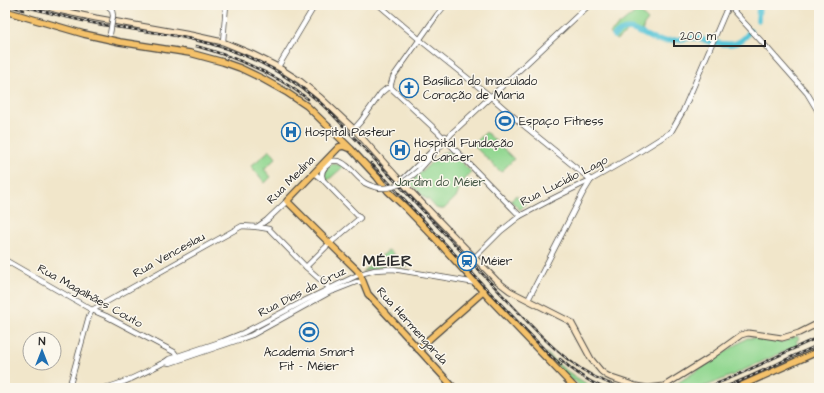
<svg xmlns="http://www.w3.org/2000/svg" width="824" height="393" font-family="'Architects Daughter',sans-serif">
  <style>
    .green { fill: #91d790; stroke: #5e815e }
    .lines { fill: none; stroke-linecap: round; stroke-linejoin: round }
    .river { stroke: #5cc6d8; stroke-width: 5.5 }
    .tertiary-casing { stroke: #494743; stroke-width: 6 }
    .secondary-casing { stroke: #494743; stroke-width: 7 }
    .primary-casing { stroke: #494743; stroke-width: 8 }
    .tertiary { stroke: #fff; stroke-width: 4.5 }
    .secondary { stroke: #fbe6c3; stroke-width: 5 }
    .primary { stroke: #f4c16a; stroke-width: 5.5 }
    .rail-casing { stroke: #2b2b2b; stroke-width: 2.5 }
    .rail { stroke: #fbf7ec; stroke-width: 1; stroke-dasharray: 3; stroke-linecap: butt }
    .tertiary-bridge-casing { stroke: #494743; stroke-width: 6; stroke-linecap: butt }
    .tertiary-bridge { stroke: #fff; stroke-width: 4.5 }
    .labels { text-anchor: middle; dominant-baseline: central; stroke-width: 3; stroke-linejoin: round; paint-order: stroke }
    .poi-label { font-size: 12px; fill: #2b2b2b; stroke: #fbf7ec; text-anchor: start }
    .street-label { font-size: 12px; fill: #2b2b2b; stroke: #fbf7ec }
    .park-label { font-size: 12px; fill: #445644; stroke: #fbf7ec }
    .district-label { font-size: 16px; font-weight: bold; letter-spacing: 1px; fill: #2b2b2b; stroke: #fbf7ec }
  </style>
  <rect width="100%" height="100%" fill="#fbf7ec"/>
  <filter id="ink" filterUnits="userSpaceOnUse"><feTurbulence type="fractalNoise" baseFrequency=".025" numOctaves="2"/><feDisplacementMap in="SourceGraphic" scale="8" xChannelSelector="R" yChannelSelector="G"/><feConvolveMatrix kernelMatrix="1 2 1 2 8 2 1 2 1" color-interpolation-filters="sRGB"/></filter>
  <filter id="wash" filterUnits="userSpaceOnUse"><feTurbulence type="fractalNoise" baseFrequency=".012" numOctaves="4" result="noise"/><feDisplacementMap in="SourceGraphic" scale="16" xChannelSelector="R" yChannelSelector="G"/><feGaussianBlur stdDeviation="0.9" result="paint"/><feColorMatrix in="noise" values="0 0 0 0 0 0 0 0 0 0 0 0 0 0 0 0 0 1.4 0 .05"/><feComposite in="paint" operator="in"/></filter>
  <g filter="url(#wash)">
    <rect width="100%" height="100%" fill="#f1e6ca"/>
    <g class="green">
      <polygon points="638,10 648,20 644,25 641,35 633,31 629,30 626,33 616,40 610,33 617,27"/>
      <polygon points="486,132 514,159 501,172 473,145"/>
      <polygon points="270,150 276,158 264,169 271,177 265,183 251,166"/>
      <polygon points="445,152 451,152 454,154 471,172 460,186 457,196 444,209 440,209 436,208 428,199 426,199 410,183 440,154"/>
      <polygon points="334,164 340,165 343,167 327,181 325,178 324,171 330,165"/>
      <polygon points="516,195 526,204 520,210 511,201"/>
      <polygon points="389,250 408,268 403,267 385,265 362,272"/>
      <polygon points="797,336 799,339 796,341 798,345 733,375 709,385 698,388 670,388 747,338 759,338 782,342"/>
      <path d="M545 353C551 355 554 361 559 365 570 374 582 381 594 388H579L580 386 574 380 572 382Z"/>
    </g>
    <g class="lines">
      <g class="river">
        <polyline points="758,20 759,5"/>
        <path d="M614 36C617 33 623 29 628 29 635 29 647 36 653 39"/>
        <path d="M656 40C670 43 683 37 698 38 702 39 706 41 710 42"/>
        <path d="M715 43C732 45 740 46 750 31"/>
      </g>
    </g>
  </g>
  <g filter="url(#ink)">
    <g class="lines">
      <g class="tertiary-casing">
        <g id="tertiary">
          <path d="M63 5C71 9 81 6 89 5"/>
          <polyline points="107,5 112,10 113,16"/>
          <polyline points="379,5 420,40 490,96 522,124 591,180"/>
          <polyline points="728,5 762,42 807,93 819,113"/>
          <polyline points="223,42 226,5"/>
          <polyline points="278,67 315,5"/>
          <polyline points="391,88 437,131 520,216"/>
          <polyline points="391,88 391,84 393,77 437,15 445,5"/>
          <polyline points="354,129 361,121 381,93 387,88 391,88"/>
          <path d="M324 164C344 153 351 173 365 183"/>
          <polyline points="419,170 437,150 452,133 589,5"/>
          <path d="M323 180C320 173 323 168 329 164"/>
          <polyline points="401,181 431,152 443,138 445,136"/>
          <polyline points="257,227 267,220 287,201"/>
          <polyline points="474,258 501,231 520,216 552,199 584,183 591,180 631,157 671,132 683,111 728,6"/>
          <polyline points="5,260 92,310 106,316 174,352 177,356"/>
          <polyline points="306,267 329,244 360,218 324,181 314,173"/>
          <polyline points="528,300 583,193 591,180"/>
          <polyline points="165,362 170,363 241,339 252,335 328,293 356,282 363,282"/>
          <polyline points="69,388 89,316 92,310 242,226 257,227 269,229 306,267 333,291"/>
          <path d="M104 388C126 383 145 372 165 362L169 359 223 341 243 333 306 300 360 274 375 270 393 269 476 283"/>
        </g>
      </g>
      <g class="secondary-casing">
        <polyline id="secondary" points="42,5 58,10 96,18 191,35 223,42 252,54 278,67 300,81 321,98 354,129 396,176 497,281 510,291 571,322 591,359 601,371 606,375 612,378 636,386 648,388 664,386 709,358 741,335 748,333 782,338 799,333 819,323"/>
      </g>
      <g class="primary-casing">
        <g id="primary">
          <polyline points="5,11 84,34 120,42 190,53 223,62 240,68 261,78 286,92 307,106 351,149 377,177 388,191 405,207 433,236 488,297 575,388"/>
          <path d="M348 148 343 146 339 147 287 201C310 224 333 247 357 270L360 274 368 294 454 388"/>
          <polyline points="418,349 484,291"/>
          <polyline points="736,388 819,351"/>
        </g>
      </g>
      <use href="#tertiary" class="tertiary"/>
      <use href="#secondary" class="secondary"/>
      <use href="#primary" class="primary"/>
      <g class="rail-casing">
        <g id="rail">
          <polyline points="7,5 24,10"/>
          <path d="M20 5C49 13 79 21 109 26 136 30 163 33 190 39 245 50 291 74 331 113L523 317C551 347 582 377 623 388"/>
          <path d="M196 46C236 57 275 74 308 99"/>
          <polyline points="371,163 497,300 549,354 561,365"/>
          <path d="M560 359C573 371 587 381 604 388"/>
          <path d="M703 388C722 383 739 374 757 366 778 356 798 346 819 337"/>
          <path d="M722 388C756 376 786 358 819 345"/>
        </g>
      </g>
      <use href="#rail" class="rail"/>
      <g class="tertiary-bridge-casing">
        <g id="tertiary-bridge">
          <polyline points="110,34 113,16"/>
          <path d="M365 183C387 195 403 184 419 170"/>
        </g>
      </g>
      <use href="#tertiary-bridge" class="tertiary-bridge"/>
    </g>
  </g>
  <defs>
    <g id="church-ring" transform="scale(1)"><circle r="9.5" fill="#fbf7ec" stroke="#1f6fb2" stroke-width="1.5"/><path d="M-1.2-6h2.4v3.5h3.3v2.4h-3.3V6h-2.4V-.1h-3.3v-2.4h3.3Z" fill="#1f6fb2"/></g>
    <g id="stadium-ring" transform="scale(1)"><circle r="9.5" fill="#fbf7ec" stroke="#1f6fb2" stroke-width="1.5"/><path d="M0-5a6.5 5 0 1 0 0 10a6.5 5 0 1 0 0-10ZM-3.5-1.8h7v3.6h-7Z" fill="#1f6fb2"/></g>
    <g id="hospital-ring" transform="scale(1)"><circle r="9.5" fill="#fbf7ec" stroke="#1f6fb2" stroke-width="1.5"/><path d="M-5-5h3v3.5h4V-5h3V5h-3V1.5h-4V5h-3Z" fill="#1f6fb2"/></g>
    <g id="station-ring" transform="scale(1)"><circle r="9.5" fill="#fbf7ec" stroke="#1f6fb2" stroke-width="1.5"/><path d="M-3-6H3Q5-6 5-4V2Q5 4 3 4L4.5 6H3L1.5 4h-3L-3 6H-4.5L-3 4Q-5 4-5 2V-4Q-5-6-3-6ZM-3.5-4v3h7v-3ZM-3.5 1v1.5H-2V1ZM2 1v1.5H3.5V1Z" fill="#1f6fb2"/></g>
  </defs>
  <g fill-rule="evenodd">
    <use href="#church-ring" x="409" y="88"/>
    <use href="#stadium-ring" x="505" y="121"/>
    <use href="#hospital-ring" x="291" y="132"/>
    <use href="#hospital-ring" x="400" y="150"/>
    <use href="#station-ring" x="467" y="261"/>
    <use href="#stadium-ring" x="309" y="332"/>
  </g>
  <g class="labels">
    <g class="poi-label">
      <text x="423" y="81">Basílica do Imaculado<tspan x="423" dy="14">Coração de Maria</tspan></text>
      <text x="519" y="121">Espaço Fitness</text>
      <text x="305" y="132">Hospital Pasteur</text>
      <text x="414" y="143">Hospital Fundação<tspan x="414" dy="14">do Cancer</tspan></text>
      <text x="481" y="261">Méier</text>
      <text x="309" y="352" text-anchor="middle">Academia Smart<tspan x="309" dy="14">Fit - Méier</tspan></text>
    </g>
    <g class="street-label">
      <text transform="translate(291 180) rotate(-45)">Rua Medina</text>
      <text transform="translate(564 181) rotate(-27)">Rua Lucídio Lago</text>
      <text transform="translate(169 255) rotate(-29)">Rua Venceslau</text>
      <text transform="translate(302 292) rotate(-27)">Rua Dias da Cruz</text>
      <text transform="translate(90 296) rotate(29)">Rua Magalhães Couto</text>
      <text transform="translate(412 326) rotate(48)">Rua Hermengarda</text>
    </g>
    <g class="park-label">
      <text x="440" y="182">Jardim do Méier</text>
    </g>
    <g class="district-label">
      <text x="388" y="261">MÉIER</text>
    </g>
  </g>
  <rect width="824" height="393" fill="none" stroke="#fbf7ec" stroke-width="20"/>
  <g transform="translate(42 351)"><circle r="19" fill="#fbf7ec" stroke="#a8a59f"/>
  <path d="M0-3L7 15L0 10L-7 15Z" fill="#1f6fb2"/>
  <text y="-6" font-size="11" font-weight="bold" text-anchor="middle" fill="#2b2b2b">N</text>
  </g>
  <path d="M674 40v6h91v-6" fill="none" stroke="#2b2b2b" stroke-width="2"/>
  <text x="680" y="40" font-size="12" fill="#2b2b2b" stroke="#fbf7ec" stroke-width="3" paint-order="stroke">200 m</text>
</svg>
